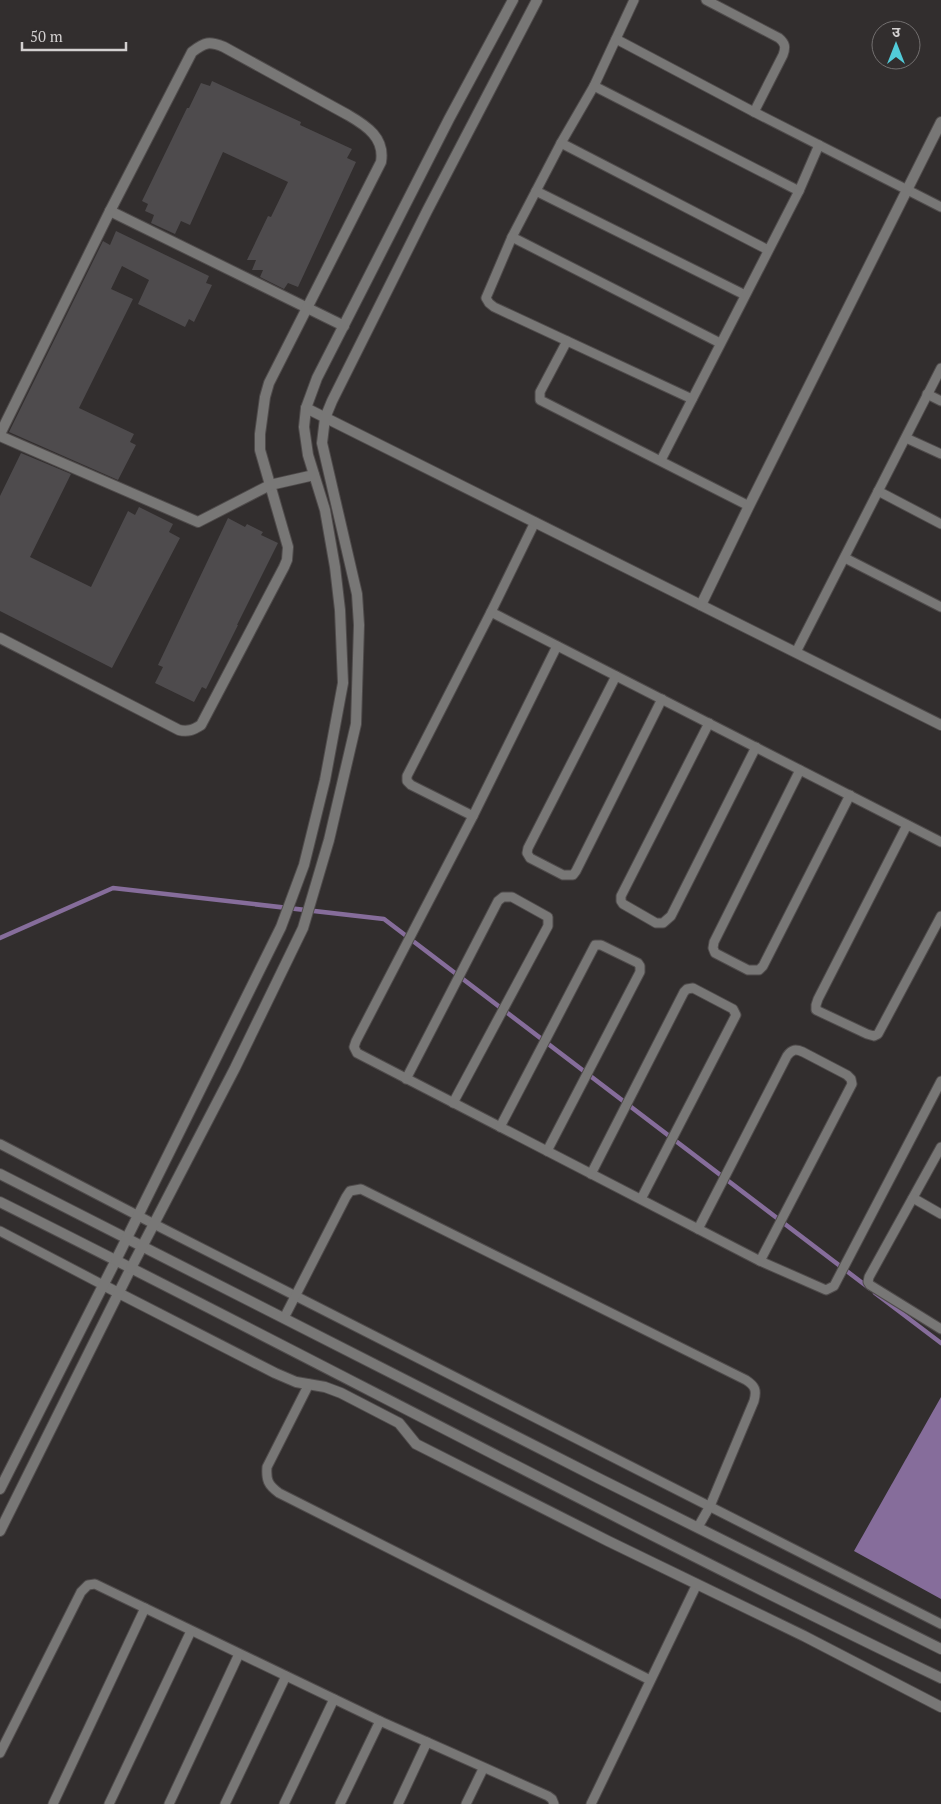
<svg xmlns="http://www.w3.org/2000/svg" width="941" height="1804" font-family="'PT Serif','Noto Sans Devanagari',serif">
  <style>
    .water { fill: #866d9b }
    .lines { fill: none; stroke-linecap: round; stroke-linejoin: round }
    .stream { stroke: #866d9b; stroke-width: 4.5 }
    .building { fill: #4e4b4d }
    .service-casing { stroke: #4f4b4b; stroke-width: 11 }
    .minor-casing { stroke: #4f4b4b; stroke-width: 12 }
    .tertiary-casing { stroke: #4f4b4b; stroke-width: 12 }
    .service { stroke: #787776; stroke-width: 9 }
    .minor { stroke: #787776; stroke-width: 10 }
    .tertiary { stroke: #787776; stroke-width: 10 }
  </style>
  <rect width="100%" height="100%" fill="#322e2e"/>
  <polygon class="water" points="941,1397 941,1599 854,1551"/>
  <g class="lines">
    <g class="stream">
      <polyline points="0,938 113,888 384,919 869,1288"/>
      <polyline points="875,1293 941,1343"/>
    </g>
  </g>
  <g class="building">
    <polygon points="212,81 301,122 300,125 352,149 347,158 356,162 298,287 288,283 284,289 260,277 263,270 252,270 256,260 247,260 268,216 271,217 288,182 223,152 190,225 181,221 175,234 151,223 154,215 145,211 148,204 142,201 187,108 189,108 201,83 210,86"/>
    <polygon points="116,231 209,276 206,283 212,285 194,322 189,319 185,327 138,304 149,280 122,266 111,289 133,299 79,408 134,434 130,442 136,445 118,480 9,432 103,241 110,245"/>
    <polygon points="21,453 71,474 30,557 91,587 128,511 135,515 139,507 173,524 169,532 180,538 112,668 0,611 0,496"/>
    <polygon points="228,518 245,527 247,524 263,532 261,535 278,543 237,625 238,625 206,689 202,687 194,702 155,683 163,667 158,665"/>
  </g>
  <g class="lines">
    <g class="service-casing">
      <g id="service">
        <polyline points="634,0 594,86 561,143 512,237 486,298 489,303 494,307 692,399"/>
        <path d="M706 0 779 38C785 43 786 47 783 55L754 112"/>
        <polyline points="616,39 754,112 941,207"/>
        <polyline points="594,86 799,191"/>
        <polyline points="561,143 768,250"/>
        <polyline points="536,191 745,295"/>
        <polyline points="512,237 720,343"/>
        <polyline points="567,341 540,392 540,400 749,506"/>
        <polyline points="927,394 941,401"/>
        <polyline points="906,438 941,454"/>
        <polyline points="661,460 799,191 819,145"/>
        <polyline points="878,491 941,524"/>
        <polyline points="845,558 941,607"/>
        <polyline points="491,612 941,842"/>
        <polyline points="557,646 473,816 356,1041 354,1047 357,1053 760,1261 826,1290 834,1286 941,1081"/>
        <polyline points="796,652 941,368"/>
        <polyline points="616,676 528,848 527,853 530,858 563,875 573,875 576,871 662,699"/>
        <polyline points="709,723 621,896 621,901 623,904 656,923 663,923 671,916 756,747"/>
        <polyline points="800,770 714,942 713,948 715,953 748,970 759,970 763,966 850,795"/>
        <polyline points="473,816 411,785 407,781 407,776 491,612 535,522"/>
        <polyline points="907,825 818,999 816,1005 816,1010 867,1034 874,1036 878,1034 941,916"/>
        <polyline points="406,1079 498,901 503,897 512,897 548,917 548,926 453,1103"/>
        <polyline points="500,1127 595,945 601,945 638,963 640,966 640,972 547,1151"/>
        <polyline points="0,1144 154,1224 941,1624"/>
        <polyline points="941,1147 869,1277 868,1282 870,1285 941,1329"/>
        <polyline points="591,1174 684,992 687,989 693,988 733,1009 736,1015 641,1199"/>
        <polyline points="913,1198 941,1214"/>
        <path d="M698 1229 787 1056C792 1049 796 1049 803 1052L847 1075 851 1079 852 1084 760 1261"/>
        <polyline points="0,1231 103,1285"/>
        <path d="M284 1318 346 1197 350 1191 361 1189 746 1380C755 1386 757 1390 754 1401L710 1506 698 1527"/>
        <path d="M309 1384 267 1467C266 1480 268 1485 279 1493L650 1680"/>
        <polyline points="0,1753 81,1592 88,1585 95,1584 380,1721 548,1796 552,1799 554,1804"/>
        <polyline points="53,1804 145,1608"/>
        <polyline points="109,1804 191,1631"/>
        <polyline points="169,1804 239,1654"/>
        <polyline points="225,1804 286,1676"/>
        <polyline points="284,1804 334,1699"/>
        <polyline points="340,1804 380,1721"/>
        <polyline points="398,1804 427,1742"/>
        <polyline points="466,1804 483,1769"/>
        <polyline points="591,1804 697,1584"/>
      </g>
    </g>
    <g class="minor-casing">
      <g id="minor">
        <polyline points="110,211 344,326"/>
        <polyline points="306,408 941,725"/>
        <path d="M0 434 110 211 192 52C205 42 209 41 224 47L348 115C367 126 385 138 381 162L269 383 265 397 260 434V450L288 547 287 560 284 567 201 725C193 730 188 732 179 730L0 638"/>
        <polyline points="0,436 198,522 270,485 314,475"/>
        <polyline points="701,605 749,506 941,122"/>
        <polyline points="103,1285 275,1373 296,1382 325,1387 341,1393 399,1423 416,1444 608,1541 804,1636 941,1707"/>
        <polyline points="0,1489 116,1260"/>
        <polyline points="0,1531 131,1268"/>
      </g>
    </g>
    <g class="tertiary-casing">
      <g id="tertiary">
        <polyline points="0,1174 598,1478 941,1649"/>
        <path d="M0 1202C315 1359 624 1526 941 1678"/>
        <polyline points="116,1260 281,927 304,865 325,780 343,683 340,610 335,567 325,510 308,455 304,427 306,408 317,378 449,119 513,0"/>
        <polyline points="131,1268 235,1068 303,928 329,840 356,724 359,625 357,594 322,443 325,418 332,401 427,211 537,0"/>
      </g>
    </g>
    <use href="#service" class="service"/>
    <use href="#minor" class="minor"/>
    <use href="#tertiary" class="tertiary"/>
  </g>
  <g transform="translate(896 45)"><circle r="24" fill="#322e2e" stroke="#726f6f"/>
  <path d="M0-4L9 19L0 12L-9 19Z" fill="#52cbd9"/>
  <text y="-8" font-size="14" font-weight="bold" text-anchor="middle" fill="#d3d0d0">उ</text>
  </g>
  <path d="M22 42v8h104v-8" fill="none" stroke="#d3d0d0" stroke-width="2.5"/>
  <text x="30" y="42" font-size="15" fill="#d3d0d0" stroke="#322e2e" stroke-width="4" paint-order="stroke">50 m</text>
</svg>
